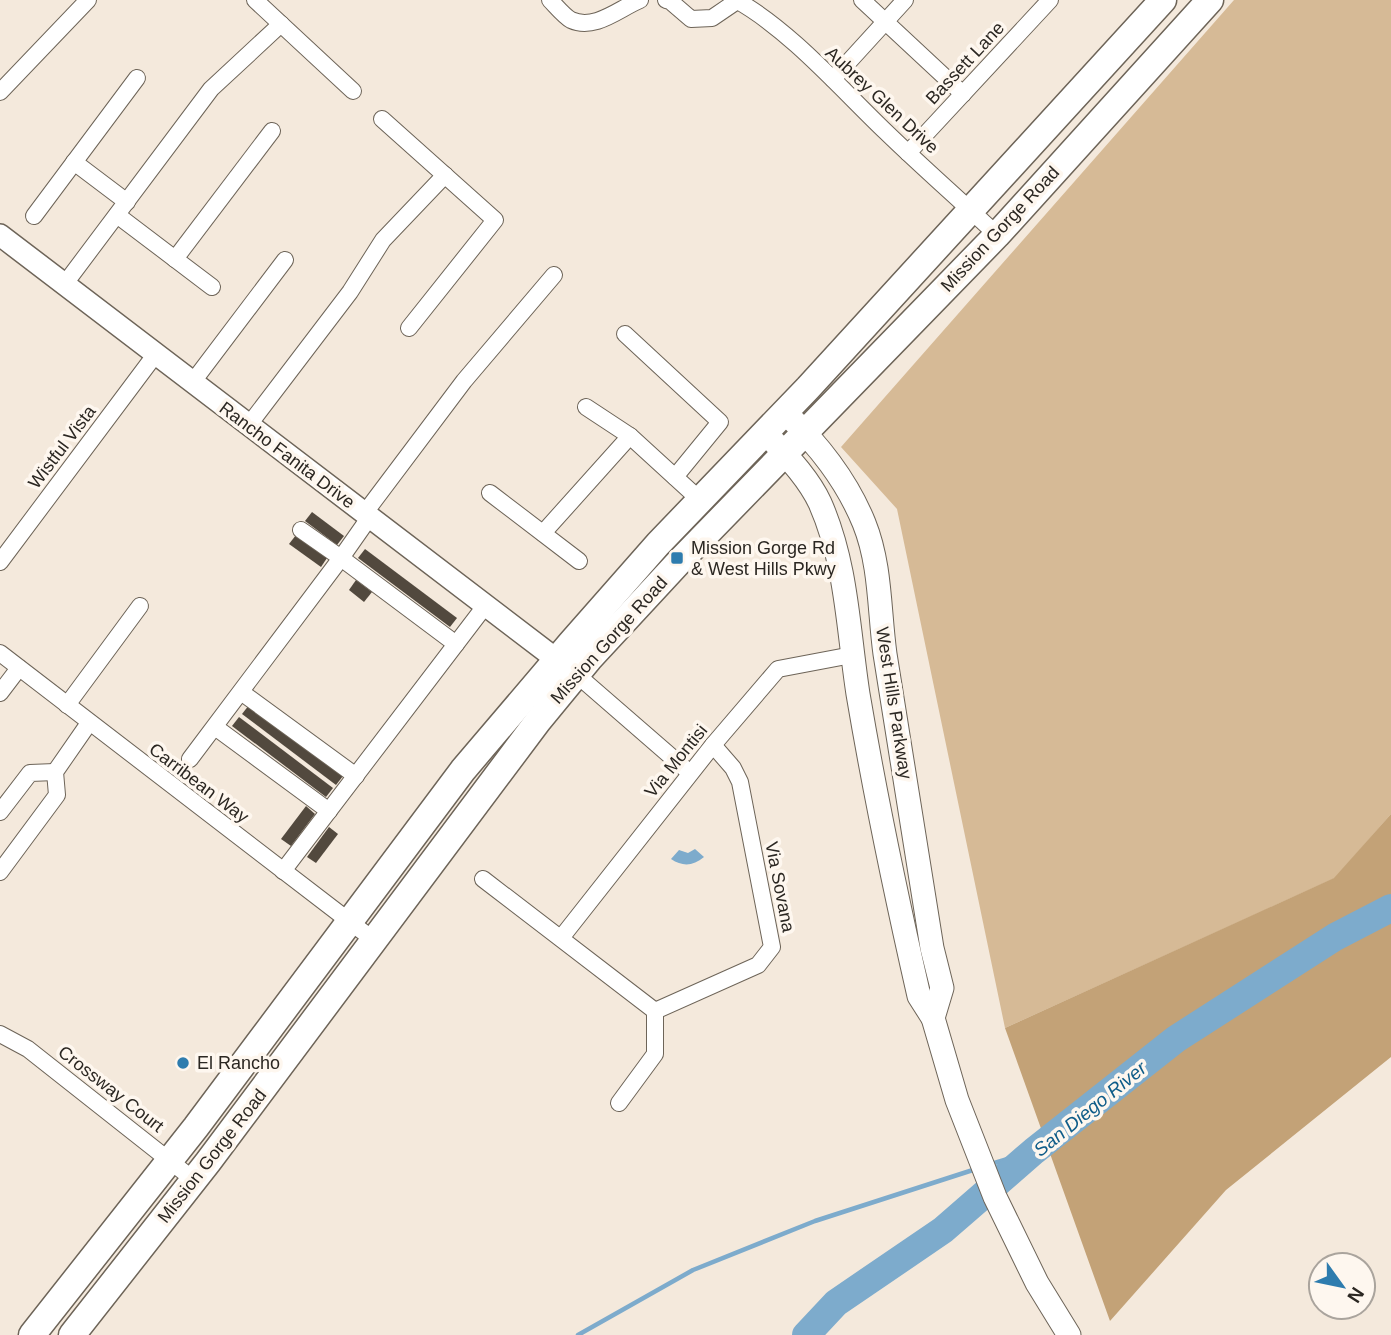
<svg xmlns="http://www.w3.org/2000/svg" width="1391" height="1335" font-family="Helvetica,sans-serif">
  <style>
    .green { fill: #d6ba96 }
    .forest { fill: #c3a277 }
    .water { fill: #7dabcc }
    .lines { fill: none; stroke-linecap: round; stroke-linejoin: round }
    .stream { stroke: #7dabcc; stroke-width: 4.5 }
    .river { stroke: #7dabcc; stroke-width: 28 }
    .building { fill: #52493e }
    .minor-casing { stroke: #6d6458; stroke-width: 18 }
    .tertiary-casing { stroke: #6d6458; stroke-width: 24 }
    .secondary-casing { stroke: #6d6458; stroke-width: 25 }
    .primary-casing { stroke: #6d6458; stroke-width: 29 }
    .minor { stroke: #fff; stroke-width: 16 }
    .tertiary { stroke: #fff; stroke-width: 21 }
    .secondary { stroke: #fff; stroke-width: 23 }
    .primary { stroke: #fff; stroke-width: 26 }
    .poi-dot { fill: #2e7cae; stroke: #fef7ef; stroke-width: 2.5 }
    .labels { text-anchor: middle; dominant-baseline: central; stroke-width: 7; stroke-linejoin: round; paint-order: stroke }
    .street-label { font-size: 18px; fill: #2b2722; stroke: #fef7ef }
    .poi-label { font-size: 18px; fill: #2b2722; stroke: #fef7ef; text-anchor: start }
    .water-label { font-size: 19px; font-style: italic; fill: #105d89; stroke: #fef7ef }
  </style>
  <rect width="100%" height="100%" fill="#f4e9dc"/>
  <polygon class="green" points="1234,0 1391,0 1391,814 1335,878 1005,1028 897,509 841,447"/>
  <polygon class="forest" points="1391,814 1391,1057 1226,1190 1110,1321 1005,1028 1334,878"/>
  <path class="water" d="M695 849 704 857C693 866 683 867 671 859L679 850 688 853Z"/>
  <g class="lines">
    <g class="stream">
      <polyline points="991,1164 1034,1151"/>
      <polyline points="578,1335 693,1270 815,1221 976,1169"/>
    </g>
    <polyline class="river" points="806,1335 836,1303 943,1230 1034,1151 1176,1039 1335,937 1391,908"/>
  </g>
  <g class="building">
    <polygon points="312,512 344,536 337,545 305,521"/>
    <polygon points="296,535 327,558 321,567 289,544"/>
    <polygon points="365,549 457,618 450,627 358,558"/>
    <polygon points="356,580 372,592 364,602 349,590"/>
    <polygon points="249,705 343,776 336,785 242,714"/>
    <polygon points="239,717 333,788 326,797 232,726"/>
    <polygon points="306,806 315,814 291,846 281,839"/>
    <polygon points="329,827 338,834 316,863 307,857"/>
  </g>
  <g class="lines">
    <g class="minor-casing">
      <g id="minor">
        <polyline points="255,0 353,91"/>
        <path d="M550 0C556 6 564 16 571 20 595 31 620 8 640 0"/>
        <polyline points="666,0 670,1 691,19 712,18 737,1"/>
        <path d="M736 0C790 30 841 89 886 132 922 167 960 200 997 235"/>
        <polyline points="862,0 963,94"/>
        <polyline points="833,79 905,0"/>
        <polyline points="0,92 88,0"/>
        <polyline points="382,119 495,220 409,328"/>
        <polyline points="908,153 1050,0"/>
        <polyline points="74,162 127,202"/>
        <polyline points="117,215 212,287"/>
        <polyline points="34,216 137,78"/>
        <polyline points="175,259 272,131"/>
        <polyline points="64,285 211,89 281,24"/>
        <polyline points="625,334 720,422 675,477"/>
        <polyline points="192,383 285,260"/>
        <polyline points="586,407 630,436 700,500"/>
        <polyline points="248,426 350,292 383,240 445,175"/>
        <polyline points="490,493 579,561"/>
        <polyline points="364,514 464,381 554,275"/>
        <polyline points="369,518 341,558 456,644"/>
        <polyline points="543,533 630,436"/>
        <polyline points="0,562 155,355"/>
        <polyline points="0,653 375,941"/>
        <polyline points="576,674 690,773"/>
        <polyline points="241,692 356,776"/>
        <polyline points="0,693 19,668"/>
        <polyline points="67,705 140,606"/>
        <polyline points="215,727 329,811"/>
        <polyline points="190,759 341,558 301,530"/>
        <polyline points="0,812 30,773 55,772"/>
        <polyline points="283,871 485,606"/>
        <polyline points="0,872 57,795 55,772 89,723"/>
        <polyline points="483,879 655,1011 758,965 772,947 740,782 733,768 713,745"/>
        <polyline points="561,938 713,745 778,669 852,655"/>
        <polyline points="0,1034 28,1049 194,1180"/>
        <polyline points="619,1103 655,1054 655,1011"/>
      </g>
    </g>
    <g class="tertiary-casing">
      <polyline id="tertiary" points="0,235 569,669"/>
    </g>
    <g class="secondary-casing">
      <g id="secondary">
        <path d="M785 412C818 445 846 479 864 523 881 565 879 611 885 654 901 752 917 850 932 948L942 988 933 1018"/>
        <path d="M765 432C784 453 808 477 820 503 847 564 848 629 858 694 875 795 896 895 919 996L933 1018 957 1100 995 1197 1037 1283 1069 1335"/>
      </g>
    </g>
    <g class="primary-casing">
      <g id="primary">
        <polyline points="32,1335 196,1127 463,770 571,643 658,544 808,388 1163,0"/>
        <polyline points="72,1335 208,1162 538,721 589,659 678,563 997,235 1210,0"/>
      </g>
    </g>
    <use href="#minor" class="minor"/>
    <use href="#tertiary" class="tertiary"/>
    <use href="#secondary" class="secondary"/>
    <use href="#primary" class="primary"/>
  </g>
  <g class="poi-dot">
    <rect x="670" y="551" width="14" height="14" rx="3.5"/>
    <circle cx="183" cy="1063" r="7"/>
  </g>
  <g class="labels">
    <g class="street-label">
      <text transform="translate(965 63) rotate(-47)">Bassett Lane</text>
      <text transform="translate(882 100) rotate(43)">Aubrey Glen Drive</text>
      <text transform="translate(1000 229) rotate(-47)">Mission Gorge Road</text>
      <text transform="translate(62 447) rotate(-53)">Wistful Vista</text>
      <text transform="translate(287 455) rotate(37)">Rancho Fanita Drive</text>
      <text transform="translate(609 640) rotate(-48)">Mission Gorge Road</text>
      <text transform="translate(894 703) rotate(81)">West Hills Parkway</text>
      <text transform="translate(676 761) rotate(-51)">Via Montisi</text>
      <text transform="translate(199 783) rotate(37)">Carribean Way</text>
      <text transform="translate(780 887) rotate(79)">Via Sovana</text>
      <text transform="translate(111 1089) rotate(38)">Crossway Court</text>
      <text transform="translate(212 1156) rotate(-52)">Mission Gorge Road</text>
    </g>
    <g class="poi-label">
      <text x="691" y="548">Mission Gorge Rd<tspan x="691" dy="21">&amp; West Hills Pkwy</tspan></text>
      <text x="197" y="1063">El Rancho</text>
    </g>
    <g class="water-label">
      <text transform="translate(1090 1109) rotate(-39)">San Diego River</text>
    </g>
  </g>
  <g transform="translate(1342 1286) rotate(123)"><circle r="33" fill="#fef7ef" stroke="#aaa49d" stroke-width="2"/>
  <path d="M0-5L12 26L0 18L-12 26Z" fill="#2e7cae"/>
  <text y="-10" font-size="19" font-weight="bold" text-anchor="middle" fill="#2b2722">N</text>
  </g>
</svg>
